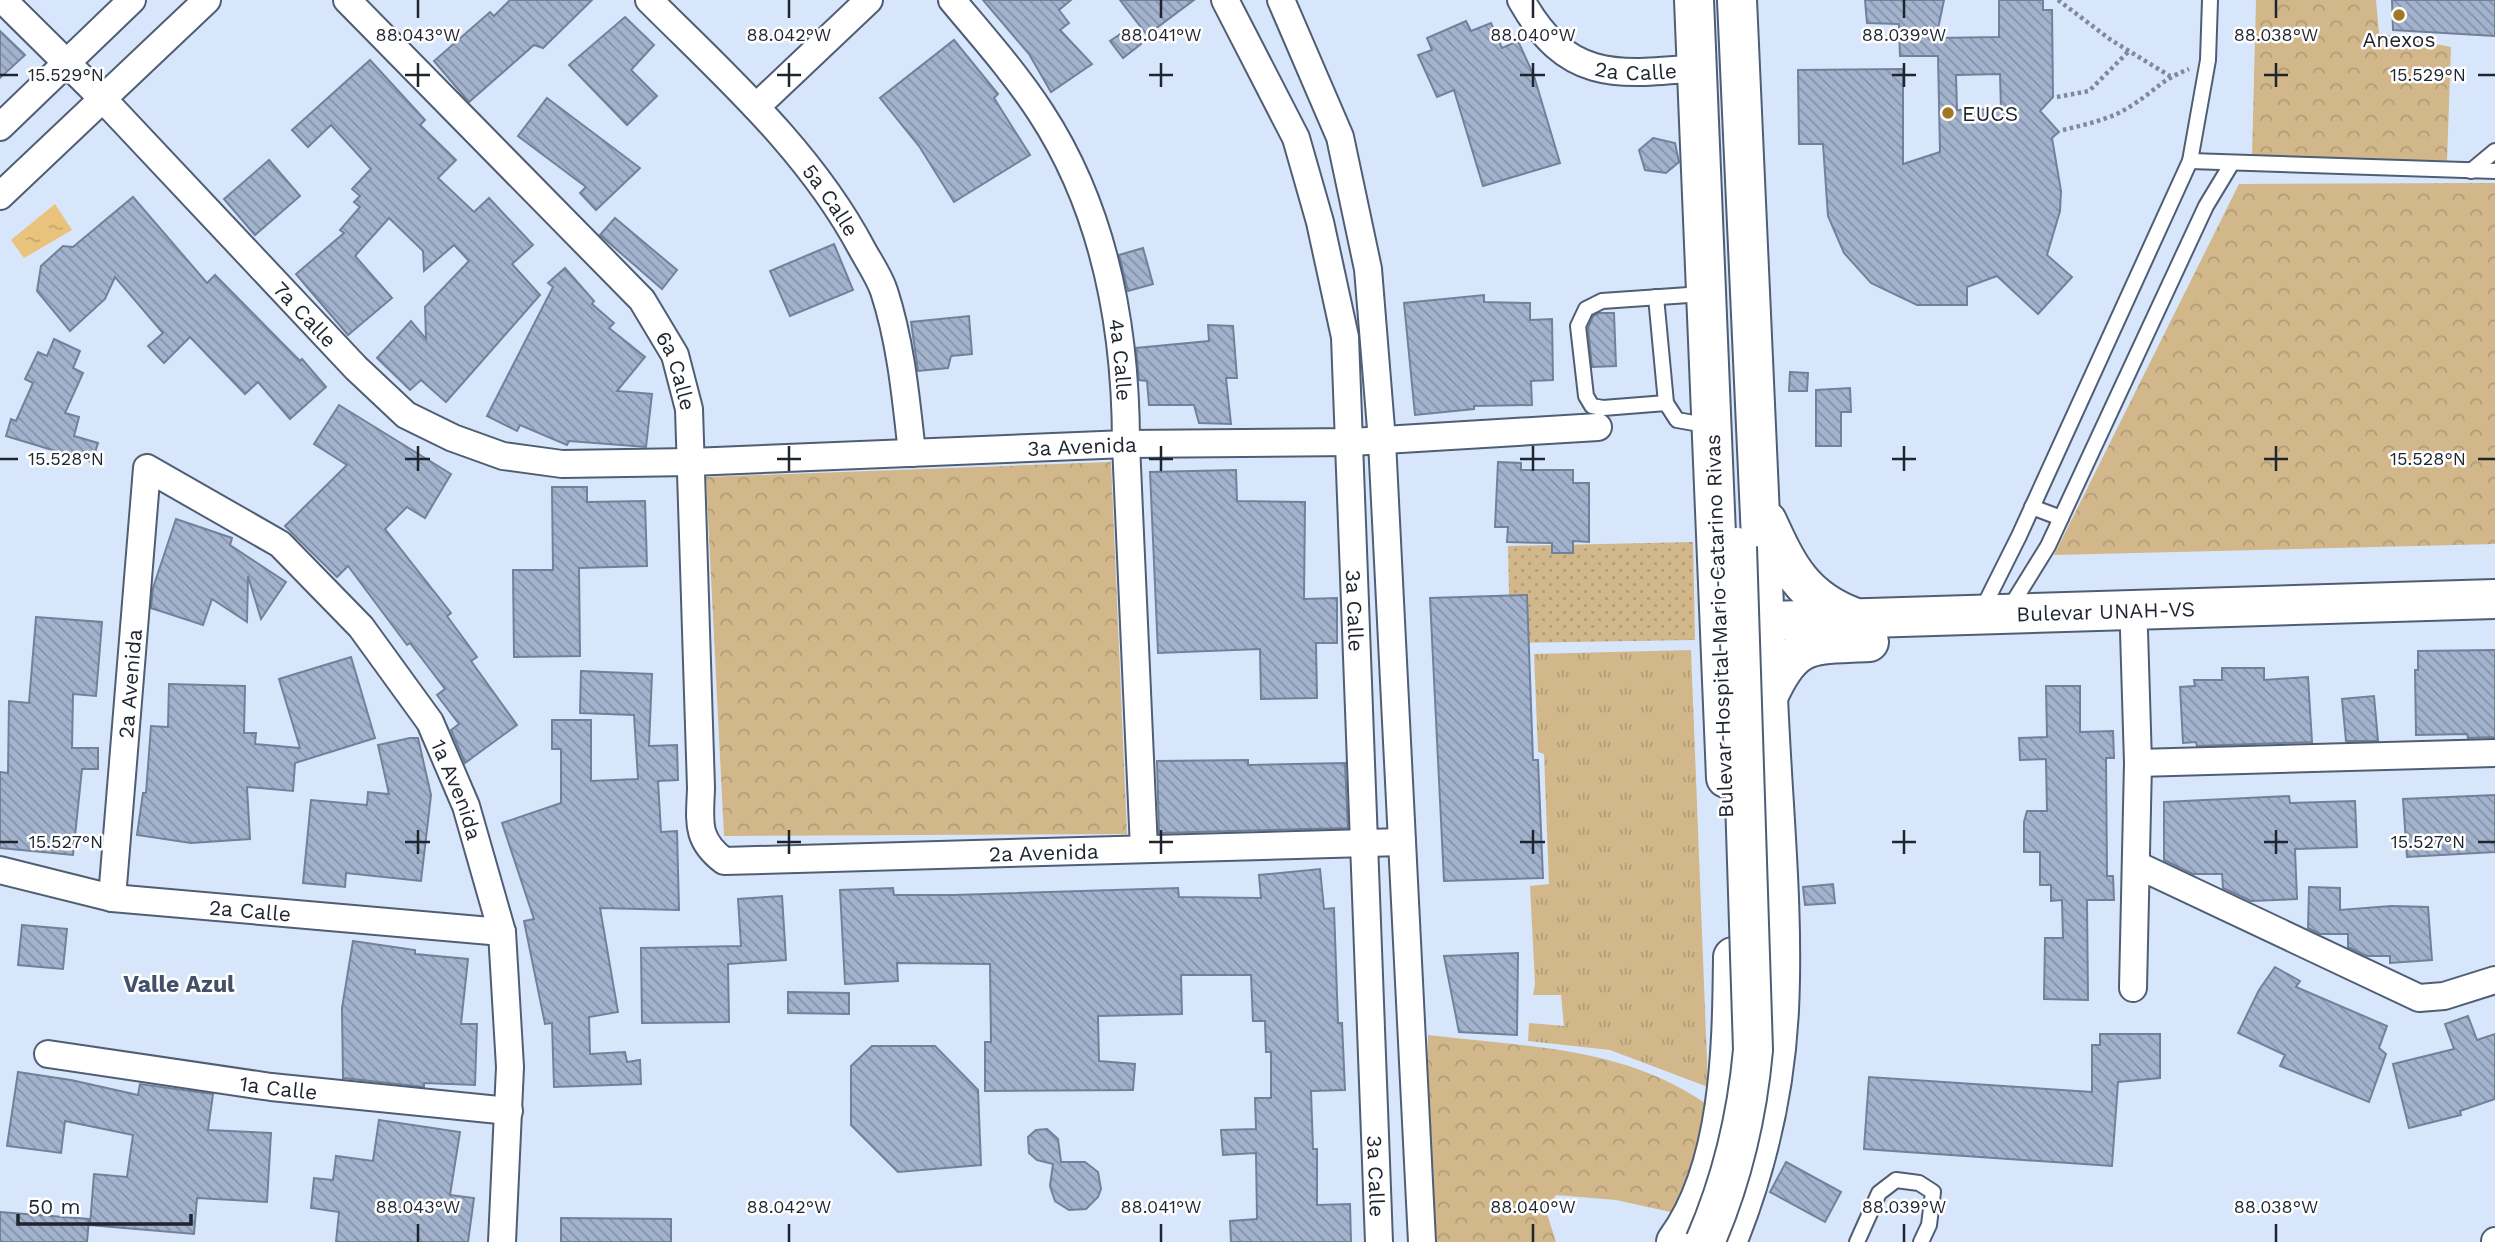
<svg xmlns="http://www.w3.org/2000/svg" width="2495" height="1242" font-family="'Work Sans',sans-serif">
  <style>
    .grass { fill: url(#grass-tufts) }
    .forest { fill: url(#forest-crowns) }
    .park { fill: url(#park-dots) }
    .water { fill: url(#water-ripples) }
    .building { fill: url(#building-back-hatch); stroke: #72819a; stroke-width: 2; fill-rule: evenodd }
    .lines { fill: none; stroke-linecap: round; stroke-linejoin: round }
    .service-casing { stroke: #505e75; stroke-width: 18 }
    .minor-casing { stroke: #505e75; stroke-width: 30 }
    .secondary-casing { stroke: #505e75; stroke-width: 42 }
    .path { stroke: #7f8999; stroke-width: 4.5; stroke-dasharray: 3.5 3.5; stroke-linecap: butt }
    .service { stroke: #fff; stroke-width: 14 }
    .minor { stroke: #fff; stroke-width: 26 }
    .secondary { stroke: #fff; stroke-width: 38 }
    .secondary-bridge-casing { stroke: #505e75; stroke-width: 42; stroke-linecap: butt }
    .secondary-bridge { stroke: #fff; stroke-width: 38 }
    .ticks { fill: none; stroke: #1f252f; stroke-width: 2.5 }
    .poi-dot { fill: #9f7825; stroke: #fff; stroke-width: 2.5 }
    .labels { text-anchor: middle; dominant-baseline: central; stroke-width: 5; stroke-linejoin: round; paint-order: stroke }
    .poi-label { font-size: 21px; fill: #1f252f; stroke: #fff }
    .street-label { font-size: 21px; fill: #1f252f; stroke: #fff }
    .neighbourhood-label { font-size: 23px; font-weight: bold; fill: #435067; stroke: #fff }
    .ticks-label { font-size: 18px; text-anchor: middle; fill: #1f252f; stroke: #fff; stroke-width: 5; stroke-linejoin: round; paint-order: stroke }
  </style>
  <defs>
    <pattern id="grass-tufts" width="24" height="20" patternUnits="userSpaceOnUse" patternTransform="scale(1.75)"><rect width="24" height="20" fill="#d1b789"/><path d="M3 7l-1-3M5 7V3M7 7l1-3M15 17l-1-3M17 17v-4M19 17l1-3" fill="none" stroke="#b39d77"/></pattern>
    <pattern id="forest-crowns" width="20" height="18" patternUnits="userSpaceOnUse" patternTransform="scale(1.75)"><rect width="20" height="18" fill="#d1b789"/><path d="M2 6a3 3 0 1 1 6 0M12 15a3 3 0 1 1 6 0" fill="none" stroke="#b39d77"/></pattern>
    <pattern id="park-dots" width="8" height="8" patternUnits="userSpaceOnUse" patternTransform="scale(1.75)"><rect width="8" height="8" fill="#d1b789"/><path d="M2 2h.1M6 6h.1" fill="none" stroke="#b39d77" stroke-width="1.8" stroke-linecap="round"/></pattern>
    <pattern id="water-ripples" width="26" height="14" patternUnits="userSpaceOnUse" patternTransform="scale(1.75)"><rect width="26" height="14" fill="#e9c27b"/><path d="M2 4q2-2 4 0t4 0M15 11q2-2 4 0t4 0" fill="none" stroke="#c7a76b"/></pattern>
    <pattern id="building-back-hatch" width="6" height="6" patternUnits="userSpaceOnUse" patternTransform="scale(1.75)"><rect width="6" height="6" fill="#a3b3cd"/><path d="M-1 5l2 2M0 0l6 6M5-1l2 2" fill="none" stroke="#8491a7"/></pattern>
  </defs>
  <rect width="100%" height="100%" fill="#d8e6fc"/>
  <polygon class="grass" points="1691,650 1708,1087 1610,1050 1528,1041 1529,1023 1564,1026 1561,995 1533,995 1535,984 1530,886 1549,884 1544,754 1538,752 1534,654"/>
  <g class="forest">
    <polygon points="2256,0 2376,0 2379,33 2451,47 2447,161 2252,157"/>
    <polygon points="2495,183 2495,544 2054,555 2239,184"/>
    <polygon points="1111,462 1127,834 724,836 706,477"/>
    <path d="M1428 1035C1525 1047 1622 1046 1705 1103L1699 1143 1675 1213 1616 1200 1556 1195 1546 1211 1556 1242H1436L1427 1065Z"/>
  </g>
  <polygon class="park" points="1693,542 1695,640 1510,643 1508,546"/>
  <polygon class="water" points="55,204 72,230 24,258 11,240"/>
  <g class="building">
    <polygon points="510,0 592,0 543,48 534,45 469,102 434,61 490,12 494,16"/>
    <polygon points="983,0 1071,0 1059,10 1069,23 1060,30 1092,64 1051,92 1029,54"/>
    <polygon points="1120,0 1194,0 1147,35"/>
    <path d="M1865 0H1944L1936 38 1999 37V0H2043V10H2052L2053 97 2040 111 2059 132 2052 138 2061 191 2060 211 2047 255 2072 277 2038 314 1997 276 1967 287V305H1917L1871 283 1844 253 1828 216 1823 144H1799L1798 70 1903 69V164L1940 152 1938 56H1900L1899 24 1867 23ZM2000 74 2001 109 1957 110 1956 75Z"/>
    <polygon points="2392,0 2495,0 2495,36 2393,30"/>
    <polygon points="625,17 654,45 631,70 657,96 627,125 569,65"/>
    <polygon points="1466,21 1471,31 1491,23 1502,48 1518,41 1534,76 1560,163 1483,186 1454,90 1437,97 1418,55 1432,50 1427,38"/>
    <polygon points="1129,28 1141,44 1123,58 1110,41"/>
    <polygon points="0,31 25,55 0,78"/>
    <polygon points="954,40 998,94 994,98 1030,155 954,202 919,146 880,98"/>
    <polygon points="370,60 425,120 420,125 456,160 438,178 474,212 489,198 533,245 512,264 540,295 446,402 421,380 410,390 377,358 411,321 426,339 425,307 469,261 454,245 424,271 423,251 389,218 355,256 392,298 348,335 296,274 344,233 340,230 360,207 354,202 360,196 352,189 371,169 331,125 308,147 292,130"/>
    <polygon points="547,98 640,168 596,210 580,193 586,187 518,136"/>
    <polygon points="1653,138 1675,143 1679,162 1666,173 1645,170 1639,150"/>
    <polygon points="269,160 300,196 255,235 224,199"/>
    <polygon points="133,197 207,283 215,275 300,361 302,359 326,387 290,419 258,382 245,394 190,337 164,363 148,346 163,333 115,277 105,299 70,331 37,291 41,266 63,246 73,247"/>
    <polygon points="615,218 677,270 662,289 600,235"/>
    <polygon points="834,244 853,290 790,316 770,271"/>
    <polygon points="1143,248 1153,284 1128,291 1119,255"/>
    <polygon points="565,268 594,301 592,304 614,323 609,328 645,357 617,391 652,394 646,447 569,441 567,445 520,425 517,431 487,416 553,287 548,283"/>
    <polygon points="1484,295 1484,302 1530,303 1530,320 1552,319 1553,380 1531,381 1532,405 1474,406 1474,409 1415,415 1404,303"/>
    <polygon points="1599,313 1614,313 1616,366 1592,367 1588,328 1593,316"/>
    <polygon points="969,316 972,354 951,356 948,368 918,371 911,322"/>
    <polygon points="1208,325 1233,326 1237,378 1226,378 1231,424 1199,423 1194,405 1149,405 1147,381 1139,380 1136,348 1209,341"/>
    <polygon points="54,339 80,351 73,368 83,373 65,413 79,417 74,436 98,443 92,462 6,436 11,419 16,421 33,383 25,379 38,352 47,356"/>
    <polygon points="1790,372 1808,373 1807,391 1789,391"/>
    <polygon points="1850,388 1851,412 1841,412 1841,446 1816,446 1816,390"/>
    <polygon points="339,405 451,474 425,518 407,507 385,529 451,613 447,616 477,657 471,661 517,725 465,763 451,730 459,724 437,695 445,689 410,643 407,645 348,566 337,577 285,526 347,465 314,444"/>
    <polygon points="1498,462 1521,463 1521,470 1573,470 1573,483 1589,483 1589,542 1573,541 1573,553 1552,553 1552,543 1507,542 1508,527 1495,527"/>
    <polygon points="1236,470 1237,501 1305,502 1304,599 1337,598 1337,643 1316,643 1317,698 1261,699 1260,649 1158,653 1150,472"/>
    <polygon points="552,487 587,487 587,502 645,501 647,566 579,568 580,656 514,657 513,570 553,570"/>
    <polygon points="176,519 232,538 230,545 286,582 261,619 248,576 247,622 212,599 203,625 151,608 153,588"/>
    <polygon points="1527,595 1533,760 1538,760 1543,878 1444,881 1430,598"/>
    <polygon points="36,617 102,622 96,696 73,694 72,748 98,748 98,769 82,769 73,855 0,848 0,772 8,773 9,701 29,703"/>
    <polygon points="2495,650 2495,737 2468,738 2467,734 2416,735 2415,670 2418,670 2418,651"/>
    <polygon points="351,657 375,738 295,763 293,791 247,787 250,839 191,843 137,835 143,793 146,793 151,726 168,727 169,684 245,686 244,733 256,733 255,744 300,748 279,679"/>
    <polygon points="2222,668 2264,668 2264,680 2308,677 2312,742 2197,746 2196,742 2183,743 2180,687 2195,686 2194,680 2222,680"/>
    <polygon points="581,671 652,674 649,746 677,745 678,780 658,781 661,832 677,831 679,910 600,908 618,1012 589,1017 590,1054 625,1052 627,1062 640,1060 641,1084 554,1087 552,1023 545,1024 524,921 534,919 502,823 561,803 561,749 552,749 552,720 591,720 591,781 638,779 634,715 580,713"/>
    <polygon points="2046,686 2080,686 2080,732 2113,731 2114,758 2106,758 2107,876 2113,876 2114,900 2087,900 2088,1000 2044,999 2045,938 2063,938 2062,900 2051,901 2051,885 2040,885 2040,852 2024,852 2024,822 2027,811 2047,811 2046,759 2020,760 2019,738 2047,737"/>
    <polygon points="2374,696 2378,741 2346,741 2342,699"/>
    <polygon points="410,738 418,738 431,795 421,881 346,873 345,887 303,883 311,800 367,805 368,792 389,794 378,745"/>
    <polygon points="1248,760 1248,765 1345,763 1348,828 1159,833 1157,761"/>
    <polygon points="2495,795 2495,852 2407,857 2403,799"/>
    <polygon points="2289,796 2290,803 2355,801 2357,847 2295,849 2297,899 2251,901 2223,888 2222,874 2193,874 2164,860 2164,802"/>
    <polygon points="1320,869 1324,909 1334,908 1338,1023 1342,1023 1345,1090 1311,1091 1313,1149 1317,1149 1317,1205 1350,1204 1351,1242 1231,1242 1230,1221 1257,1219 1256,1153 1223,1155 1221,1130 1256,1129 1255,1098 1271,1098 1271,1052 1266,1052 1265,1021 1253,1021 1251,975 1181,975 1182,1014 1098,1016 1099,1061 1135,1064 1133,1090 985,1091 985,1042 991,1042 990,964 897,963 898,981 845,984 840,890 893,888 894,895 954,895 1178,888 1179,897 1261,898 1259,875"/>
    <polygon points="1833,884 1835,903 1805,905 1803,887"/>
    <polygon points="2309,887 2340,888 2340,910 2391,906 2428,907 2432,960 2390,963 2390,956 2367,956 2348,947 2348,934 2320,934 2308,928"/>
    <polygon points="782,896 786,960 728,964 729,1022 642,1023 641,948 741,946 738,899"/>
    <polygon points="22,925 67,929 63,969 18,965"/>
    <polygon points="353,941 415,950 415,954 468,959 461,1024 477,1024 475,1085 424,1083 424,1087 343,1078 342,1008"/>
    <polygon points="1518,953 1517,1035 1459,1032 1444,956"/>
    <polygon points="2275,967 2300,981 2296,987 2387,1026 2379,1048 2386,1054 2369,1102 2280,1066 2285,1055 2238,1033 2259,990"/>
    <polygon points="788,992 849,993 849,1014 788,1013"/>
    <polygon points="2468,1016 2477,1040 2495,1034 2495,1099 2460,1111 2461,1115 2409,1128 2393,1064 2454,1049 2445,1024"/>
    <polygon points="2100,1034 2160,1034 2160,1078 2118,1082 2112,1166 1864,1149 1869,1077 2092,1092 2092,1045 2100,1045"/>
    <polygon points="872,1046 935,1046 978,1090 981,1165 898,1172 851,1125 851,1066"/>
    <polygon points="18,1072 71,1080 138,1095 140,1084 213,1094 208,1130 271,1133 267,1202 197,1198 194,1234 90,1225 94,1174 127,1177 133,1135 65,1121 61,1153 7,1146"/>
    <polygon points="379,1120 460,1132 450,1195 474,1198 468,1242 336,1242 339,1212 311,1208 314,1178 333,1180 336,1156 373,1161"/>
    <polygon points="1047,1129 1058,1139 1061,1162 1085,1162 1098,1172 1101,1189 1098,1197 1086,1209 1069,1210 1055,1201 1050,1186 1053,1164 1037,1160 1029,1153 1028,1137 1036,1130"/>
    <polygon points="1786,1162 1841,1192 1825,1222 1770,1192"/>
    <polygon points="0,1212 89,1219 87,1242 0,1242"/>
    <polygon points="561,1218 671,1219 671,1242 561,1242"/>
  </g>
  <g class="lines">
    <g class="service-casing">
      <g id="service">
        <polyline points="2190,161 2495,171"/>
        <polyline points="2471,171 2495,151"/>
        <polyline points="1703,294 1602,301 1586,309 1578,326 1586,396 1592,406 1603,408 1666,403 1677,420 1711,426"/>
        <polyline points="1656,297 1666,403"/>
        <polyline points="2032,507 2061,518"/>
        <polyline points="2009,609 2048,546 2206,206 2232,163"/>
        <polyline points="1981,612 2019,536 2190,161 2208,60 2210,0"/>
        <polyline points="1857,1242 1879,1193 1896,1180 1919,1183 1933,1192 1929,1225 1921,1242"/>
      </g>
    </g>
    <g class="minor-casing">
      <g id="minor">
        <path id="s1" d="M3 0 102 98 356 368 406 415 453 438 503 456 562 464 691 462 1126 444 1351 442 1598 427"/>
        <path id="s2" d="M347 0 642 300 675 355 689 409 701 788C700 821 695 839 724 861L1402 842"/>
        <path id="s3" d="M649 0C726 77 810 151 862 249 869 262 879 276 884 291 901 343 906 399 912 453"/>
        <path id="s4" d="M952 0C983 37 1015 73 1041 113 1105 211 1126 329 1126 444L1144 849"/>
        <path id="s5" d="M1225 0 1296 138 1320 222 1345 337 1379 1242"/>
        <polyline points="1281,0 1340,137 1368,269 1382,441 1422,1242"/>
        <path id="s6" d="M1521 0C1566 80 1613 76 1696 68"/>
        <polyline points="756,107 869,0"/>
        <polyline points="0,127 132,0"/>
        <polyline points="0,196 207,0"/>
        <polyline points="2138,763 2495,753"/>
        <polyline points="2137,865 2419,998 2444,996 2495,980"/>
        <path id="s7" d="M0 870 112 898 502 932"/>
        <path id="s8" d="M112 898 147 468 280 544 361 627 430 722 466 806 502 932 510 1067 502 1242"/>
        <polyline points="2133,988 2138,763 2134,631"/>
        <path id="s9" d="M48 1054 271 1087 509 1111"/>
        <polyline points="2495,1242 2495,1241"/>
      </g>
    </g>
    <g class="secondary-casing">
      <g id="secondary">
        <polyline points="1694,0 1726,778"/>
        <path d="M1767 521C1788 567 1803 598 1853 617"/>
        <path id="s10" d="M1744 631 1766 621 2495 599"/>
        <path d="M1768 697C1794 639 1810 645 1869 642"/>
        <path d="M1676 1242C1731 1167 1732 1047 1733 957"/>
        <path d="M1727 1242C1757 1168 1775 1090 1779 1010 1784 906 1772 800 1768 696 1759 464 1746 232 1737 0"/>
      </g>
    </g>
    <g class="path">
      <polyline points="2058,0 2111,40 2170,76"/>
      <polyline points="2057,97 2089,91 2129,51"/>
      <path d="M2063 130C2087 124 2113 119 2134 104 2157 89 2161 80 2189 69"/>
    </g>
    <use href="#service" class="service"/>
    <use href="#minor" class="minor"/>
    <use href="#secondary" class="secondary"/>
    <g class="secondary-bridge-casing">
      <path id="secondary-bridge" d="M1705 1242C1732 1180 1747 1117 1753 1050L1737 547"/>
    </g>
    <use href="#secondary-bridge" class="secondary-bridge"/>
  </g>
  <path class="ticks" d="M418 0V18M789 0V18M1161 0V18M1533 0V18M1904 0V18M2276 0V18M418 63V87M789 63V87M1161 63V87M1533 63V87M1904 63V87M2276 63V87M0 75H18M405 75H430M777 75H801M1149 75H1173M1520 75H1545M1892 75H1916M2264 75H2288M2478 75H2495M418 446V471M789 446V471M1161 446V471M1533 446V471M1904 446V471M2276 446V471M0 459H18M405 459H430M777 459H801M1149 459H1173M1520 459H1545M1892 459H1916M2264 459H2288M2478 459H2495M418 830V854M789 830V854M1161 830V854M1533 830V854M1904 830V854M2276 830V854M0 842H18M405 842H430M777 842H801M1149 842H1173M1520 842H1545M1892 842H1916M2264 842H2288M2478 842H2495M418 1224V1242M789 1224V1242M1161 1224V1242M1533 1224V1242M1904 1224V1242M2276 1224V1242"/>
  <g class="poi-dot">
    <circle cx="2399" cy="15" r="7"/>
    <circle cx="1948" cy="113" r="7"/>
  </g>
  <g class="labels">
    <g class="poi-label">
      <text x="2399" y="39">Anexos</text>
      <text x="1962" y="113" text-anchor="start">EUCS</text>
    </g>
    <g class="street-label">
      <text stroke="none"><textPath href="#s6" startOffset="144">2a Calle</textPath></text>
      <text stroke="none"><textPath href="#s3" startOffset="271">5a Calle</textPath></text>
      <text stroke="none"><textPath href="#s1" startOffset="436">7a Calle</textPath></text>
      <text stroke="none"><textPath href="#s4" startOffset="406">4a Calle</textPath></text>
      <text stroke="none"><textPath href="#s2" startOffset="500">6a Calle</textPath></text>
      <text stroke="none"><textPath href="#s1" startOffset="1264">3a Avenida</textPath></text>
      <text stroke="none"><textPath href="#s5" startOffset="634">3a Calle</textPath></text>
      <text stroke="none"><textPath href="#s10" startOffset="364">Bulevar UNAH-VS</textPath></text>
      <text transform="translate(1719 626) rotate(-92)">Bulevar Hospital Mario Catarino Rivas</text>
      <text stroke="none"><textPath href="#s8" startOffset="215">2a Avenida</textPath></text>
      <text stroke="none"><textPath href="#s8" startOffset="891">1a Avenida</textPath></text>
      <text stroke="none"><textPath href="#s2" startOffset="1321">2a Avenida</textPath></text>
      <text stroke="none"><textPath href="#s7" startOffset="254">2a Calle</textPath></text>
      <text stroke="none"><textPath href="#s9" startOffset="233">1a Calle</textPath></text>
      <text stroke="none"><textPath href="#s5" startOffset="1200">3a Calle</textPath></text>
    </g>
    <g class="neighbourhood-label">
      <text x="179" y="984">Valle Azul</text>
    </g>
  </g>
  <g class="ticks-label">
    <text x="418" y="41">88.043°W</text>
    <text x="789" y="41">88.042°W</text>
    <text x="1161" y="41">88.041°W</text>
    <text x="1533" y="41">88.040°W</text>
    <text x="1904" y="41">88.039°W</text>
    <text x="2276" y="41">88.038°W</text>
    <text x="66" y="81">15.529°N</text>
    <text x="2428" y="81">15.529°N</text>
    <text x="66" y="465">15.528°N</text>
    <text x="2428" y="465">15.528°N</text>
    <text x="66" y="848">15.527°N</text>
    <text x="2428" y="848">15.527°N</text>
    <text x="418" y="1213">88.043°W</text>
    <text x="789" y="1213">88.042°W</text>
    <text x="1161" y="1213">88.041°W</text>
    <text x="1533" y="1213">88.040°W</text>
    <text x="1904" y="1213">88.039°W</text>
    <text x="2276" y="1213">88.038°W</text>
  </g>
  <path d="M18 1214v10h173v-10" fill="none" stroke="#1f252f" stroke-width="3.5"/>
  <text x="28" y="1214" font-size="21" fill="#1f252f" stroke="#ffffff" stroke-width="5" paint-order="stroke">50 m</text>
</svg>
